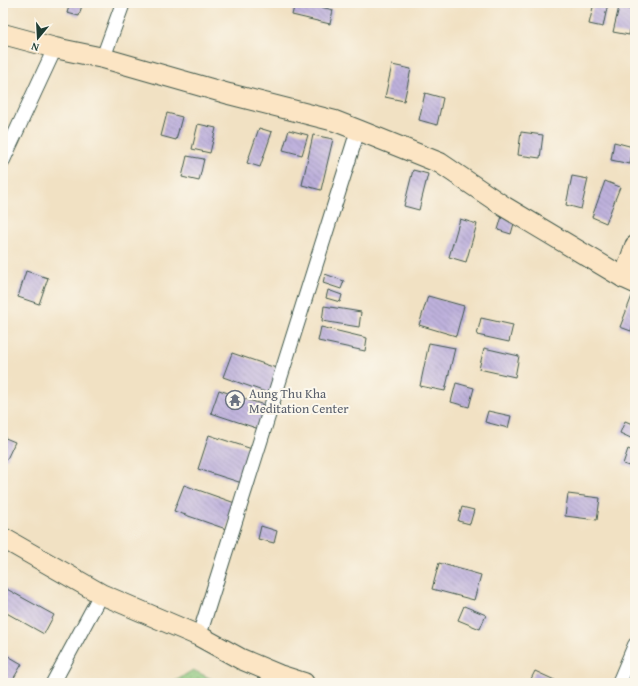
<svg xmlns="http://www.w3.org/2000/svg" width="638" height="686" font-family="'Gentium Book Plus',serif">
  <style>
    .grass { fill: url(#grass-dots); stroke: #568258 }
    .building { fill: url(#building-back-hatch) }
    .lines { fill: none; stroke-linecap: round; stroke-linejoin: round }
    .street-casing { stroke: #3e5649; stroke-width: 16 }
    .secondary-casing { stroke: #3e5649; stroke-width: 22 }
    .street { stroke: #fff; stroke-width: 14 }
    .secondary { stroke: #fce5c4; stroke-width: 20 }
    .labels { text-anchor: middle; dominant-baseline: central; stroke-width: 4; stroke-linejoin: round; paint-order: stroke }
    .worship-label { font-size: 13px; fill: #5b616d; stroke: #fbf7ec; text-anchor: start }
  </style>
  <defs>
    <pattern id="grass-dots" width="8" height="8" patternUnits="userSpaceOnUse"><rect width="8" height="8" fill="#8cc67b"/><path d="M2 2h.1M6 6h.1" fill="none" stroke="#72a266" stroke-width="1.8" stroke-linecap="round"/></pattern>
    <pattern id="building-back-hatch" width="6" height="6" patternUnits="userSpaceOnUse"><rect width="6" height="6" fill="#beb1dc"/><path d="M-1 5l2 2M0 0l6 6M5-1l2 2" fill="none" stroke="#9a91b3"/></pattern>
  </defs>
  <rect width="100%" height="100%" fill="#fbf7ec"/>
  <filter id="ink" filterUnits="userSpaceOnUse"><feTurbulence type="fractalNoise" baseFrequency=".025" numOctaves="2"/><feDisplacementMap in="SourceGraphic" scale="8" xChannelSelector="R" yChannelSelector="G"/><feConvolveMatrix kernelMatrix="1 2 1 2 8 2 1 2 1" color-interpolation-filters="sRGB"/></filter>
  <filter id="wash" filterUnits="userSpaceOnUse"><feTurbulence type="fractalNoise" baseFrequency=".012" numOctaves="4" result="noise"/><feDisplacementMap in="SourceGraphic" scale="16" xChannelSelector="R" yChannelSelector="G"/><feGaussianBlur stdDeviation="0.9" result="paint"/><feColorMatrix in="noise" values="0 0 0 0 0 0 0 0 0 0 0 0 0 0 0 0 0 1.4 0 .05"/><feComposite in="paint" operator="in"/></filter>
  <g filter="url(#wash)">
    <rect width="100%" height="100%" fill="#f1e1c3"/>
    <polygon class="grass" points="193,670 220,683 172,683"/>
    <g id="blocks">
      <g class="building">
        <polygon points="70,3 82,5 79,16 67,13"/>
        <polygon points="295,3 305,3 333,10 330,24 292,15"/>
        <polygon points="594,3 608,3 603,27 589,24"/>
        <polygon points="619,7 634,10 629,35 613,32"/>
        <polygon points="392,65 411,69 404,101 385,97"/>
        <polygon points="425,93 443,98 437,125 419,120"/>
        <polygon points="167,113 182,117 176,140 161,136"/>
        <polygon points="198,124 216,128 210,153 192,149"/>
        <polygon points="259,128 272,132 260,167 247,163"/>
        <polygon points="289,130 308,135 302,155 283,150"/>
        <polygon points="521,132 543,135 540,158 518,155"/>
        <polygon points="313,135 333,139 321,190 302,185"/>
        <polygon points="614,142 633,147 630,164 611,160"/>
        <polygon points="187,156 204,159 199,181 182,177"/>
        <polygon points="413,170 428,174 419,210 404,206"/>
        <polygon points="572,176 588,179 581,209 566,205"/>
        <polygon points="605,181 620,187 606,223 592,217"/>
        <polygon points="502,216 515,220 511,234 498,230"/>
        <polygon points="460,219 477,224 466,262 449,257"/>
        <polygon points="26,271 48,278 39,304 18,297"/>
        <polygon points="325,274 344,281 341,289 323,283"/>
        <polygon points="328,290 342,295 340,302 326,298"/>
        <polygon points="428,296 464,306 456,336 419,325"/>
        <polygon points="632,296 635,297 635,322 631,331 620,327"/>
        <polygon points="324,306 361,312 359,327 322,321"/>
        <polygon points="481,318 513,325 509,342 477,335"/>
        <polygon points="321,327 367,338 365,351 318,341"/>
        <polygon points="429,343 455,348 445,391 420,386"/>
        <polygon points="484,348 519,356 515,377 479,369"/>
        <polygon points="232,353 279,369 271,394 223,377"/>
        <polygon points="456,383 474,388 469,407 451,402"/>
        <polygon points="219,390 267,406 259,429 211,413"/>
        <polygon points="488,411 511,416 508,428 485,422"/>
        <polygon points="625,421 635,425 635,440 620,433"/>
        <polygon points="209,435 252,449 242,483 198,469"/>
        <polygon points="3,437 15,442 7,459 3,458"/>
        <polygon points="628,449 635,452 635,468 623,464"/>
        <polygon points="184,485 235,503 226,529 174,511"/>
        <polygon points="568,494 600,498 597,520 565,516"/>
        <polygon points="462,507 474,510 470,524 458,521"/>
        <polygon points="261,526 277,531 274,543 258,539"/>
        <polygon points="439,563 481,575 474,600 432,589"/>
        <polygon points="3,587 54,615 44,634 3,611"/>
        <polygon points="464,606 486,615 480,629 458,620"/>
        <polygon points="3,653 22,664 12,681 3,677"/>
        <polygon points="535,671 561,683 529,683"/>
      </g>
    </g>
  </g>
  <g filter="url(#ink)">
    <use href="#blocks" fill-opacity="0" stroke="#3e5649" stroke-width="1"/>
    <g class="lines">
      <g class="street-casing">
        <g id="street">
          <polyline points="103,58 123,3"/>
          <polyline points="3,160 55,48"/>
          <polyline points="199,636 358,130"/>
          <polyline points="53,683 101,594"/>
          <polyline points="619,683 635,645"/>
        </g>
      </g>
      <g class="secondary-casing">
        <g id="secondary">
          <polyline points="3,34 55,48 103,58 229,94 335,121 358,130 440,163 505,207 624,278 635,283"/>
          <polyline points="624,278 635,246"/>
          <polyline points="3,538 101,594 199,636 241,659 279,675 304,683"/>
        </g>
      </g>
      <use href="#street" class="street"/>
      <use href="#secondary" class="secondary"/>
    </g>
  </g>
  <defs>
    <g id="temple-ring" transform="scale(1)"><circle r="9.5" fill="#fbf7ec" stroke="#6b7280" stroke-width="1.5"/><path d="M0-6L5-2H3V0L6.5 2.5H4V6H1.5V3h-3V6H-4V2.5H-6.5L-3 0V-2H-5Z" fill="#6b7280"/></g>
  </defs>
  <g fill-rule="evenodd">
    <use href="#temple-ring" x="235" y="400"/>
  </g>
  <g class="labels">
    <g class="worship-label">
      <text x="249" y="393">Aung Thu Kha<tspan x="249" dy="15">Meditation Center</tspan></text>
    </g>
  </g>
  <rect width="638" height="686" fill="none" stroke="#fbf7ec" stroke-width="16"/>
  <g transform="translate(38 38) rotate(198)" stroke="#fbf7ec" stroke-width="3" paint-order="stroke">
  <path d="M0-3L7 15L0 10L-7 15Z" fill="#1f3d34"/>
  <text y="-6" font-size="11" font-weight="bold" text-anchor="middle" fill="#1f3d34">N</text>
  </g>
</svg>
